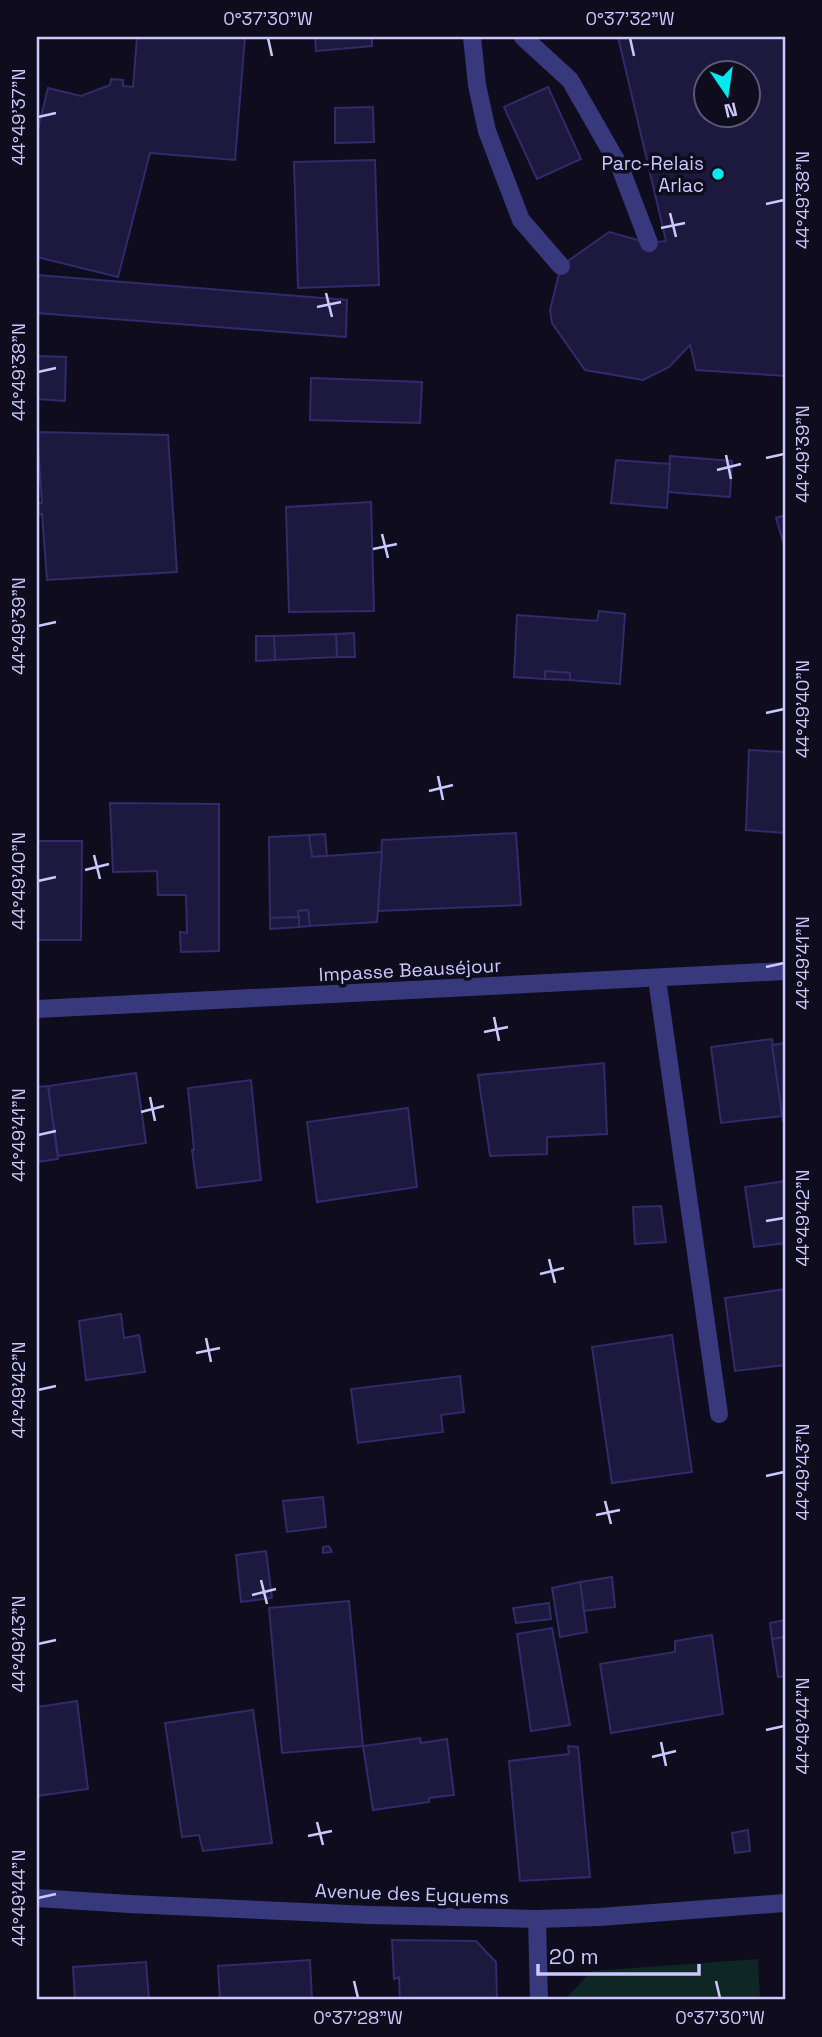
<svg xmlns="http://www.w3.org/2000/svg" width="822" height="2037" font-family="'Space Grotesk',sans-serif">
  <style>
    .green { fill: #0f2724 }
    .building { fill: #1d183e; stroke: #322a6a; stroke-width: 2; fill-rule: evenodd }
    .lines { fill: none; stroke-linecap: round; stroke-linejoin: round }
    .service { stroke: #37397c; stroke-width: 18 }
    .minor { stroke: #37397c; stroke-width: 18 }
    .tertiary { stroke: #37397c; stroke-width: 18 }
    .ticks { fill: none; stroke: #cbc8fe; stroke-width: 2.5 }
    .poi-dot { fill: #02e9f1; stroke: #0e0c1d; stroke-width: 2.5 }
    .labels { text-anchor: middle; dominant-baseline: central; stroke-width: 7; stroke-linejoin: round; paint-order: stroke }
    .poi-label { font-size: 19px; fill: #cbc8fe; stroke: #0e0c1d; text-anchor: end }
    .street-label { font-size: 19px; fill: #cbc8fe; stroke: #0e0c1d }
    .neatline { fill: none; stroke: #cbc8fe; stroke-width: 2.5 }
    .ticks-label { font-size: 18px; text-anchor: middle; fill: #cbc8fe }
  </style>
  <rect width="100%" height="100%" fill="#0e0c1d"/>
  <polygon class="green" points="758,1959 760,2000 565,2000 591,1971"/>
  <g class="building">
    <polygon points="137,37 245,37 235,160 150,153 118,277 37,257 37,133 48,88 81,96 110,85 111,79 123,80 123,86 133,87"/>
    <polygon points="315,37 372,37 372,46 316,51"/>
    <path d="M618 37H785V376L696 370 690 345 669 367 643 380 585 370 552 323 550 310 561 266 609 232 649 243 666 241ZM706 74H748V116H706Z"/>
    <polygon points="548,87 581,159 537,179 504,107"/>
    <polygon points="373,107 374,142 335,143 335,108"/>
    <polygon points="375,160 379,285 298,288 294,162"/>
    <polygon points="37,275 347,300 346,337 37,313"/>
    <polygon points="37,356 66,357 65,401 37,399"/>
    <polygon points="311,378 422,382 420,423 310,420"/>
    <polygon points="37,432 168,435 177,572 47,580 42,514 37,515 37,503 42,503"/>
    <polygon points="670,456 732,461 730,497 668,492"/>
    <polygon points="616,460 670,464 667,508 611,503"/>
    <polygon points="371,502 374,611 289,612 286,507"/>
    <polygon points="785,515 785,548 776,518"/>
    <polygon points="599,611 625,614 620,684 570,680 570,673 545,671 545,679 514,677 517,615 597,621"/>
    <polygon points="354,633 355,657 337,657 336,634"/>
    <polygon points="336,634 337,657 275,660 274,636"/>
    <polygon points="256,636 274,636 275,660 256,661"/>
    <polygon points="545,671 570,673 570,680 545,679"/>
    <polygon points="749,750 785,752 785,833 746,830"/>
    <polygon points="110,803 219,804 219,951 181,952 180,932 187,933 186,895 158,895 157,871 113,872"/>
    <polygon points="516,833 521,905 378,911 382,840"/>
    <polygon points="325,834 327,856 312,857 309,835"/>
    <polygon points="309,835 312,857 382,852 377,922 310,926 308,910 298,911 299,917 270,918 269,837"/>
    <polygon points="37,841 82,841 81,940 37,940"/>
    <polygon points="308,910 310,926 299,927 298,911"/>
    <polygon points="299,917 299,927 270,929 270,918"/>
    <polygon points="772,1039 782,1116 721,1123 711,1047"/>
    <polygon points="785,1043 785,1121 783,1121 772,1045"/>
    <polygon points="604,1063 607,1134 547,1137 547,1154 490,1156 478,1075"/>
    <polygon points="136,1073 146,1143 58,1156 48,1086"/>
    <polygon points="251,1080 261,1180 197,1188 192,1150 194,1150 188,1088"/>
    <polygon points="48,1086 58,1159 37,1162 37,1087"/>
    <polygon points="408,1108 417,1187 317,1202 307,1122"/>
    <polygon points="785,1181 785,1243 754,1247 745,1187"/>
    <polygon points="661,1206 666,1242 635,1244 633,1207"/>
    <polygon points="785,1289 785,1365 735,1371 725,1298"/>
    <polygon points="121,1314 124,1338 139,1335 145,1372 86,1380 79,1321"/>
    <polygon points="672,1335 692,1472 612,1483 592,1347"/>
    <polygon points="460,1376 464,1412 441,1415 443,1432 358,1443 351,1389"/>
    <polygon points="323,1497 326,1527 287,1532 283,1501"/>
    <polygon points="329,1546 332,1552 323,1553 323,1547"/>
    <polygon points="266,1551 272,1598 241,1602 236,1555"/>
    <polygon points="612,1577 615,1607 584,1611 580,1582"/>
    <polygon points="580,1582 587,1632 560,1637 552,1588"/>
    <polygon points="349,1601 363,1746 282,1753 269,1608"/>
    <polygon points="549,1603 551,1619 516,1623 513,1608"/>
    <polygon points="785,1620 785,1637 772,1639 770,1623"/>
    <polygon points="552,1628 570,1725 531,1731 517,1634"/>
    <polygon points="712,1635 723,1714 611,1733 600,1664 675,1652 675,1641"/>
    <polygon points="785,1637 785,1676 778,1677 772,1639"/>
    <polygon points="77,1701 88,1789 37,1796 37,1707"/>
    <polygon points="253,1710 272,1843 203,1851 199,1835 182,1837 165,1723"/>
    <polygon points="420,1738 421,1743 447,1739 454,1795 429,1798 429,1802 373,1810 363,1746"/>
    <polygon points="568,1746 578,1747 590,1877 520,1881 509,1761 569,1754"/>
    <polygon points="748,1830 750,1851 735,1853 732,1833"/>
    <polygon points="392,1940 476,1941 496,1962 497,2000 400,2000 399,1977 394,1979"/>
    <polygon points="310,1960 312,2000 220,2000 218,1966"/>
    <polygon points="146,1962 149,2000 75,2000 73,1967"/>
  </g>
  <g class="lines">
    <g class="service">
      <polyline points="472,37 477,85 487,131 521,220 561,266"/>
      <polyline points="523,37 570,80 620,167 649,243"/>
      <polyline points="657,979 719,1414"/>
    </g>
    <g class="minor">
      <polyline points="37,1009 785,971"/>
      <polyline points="537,1919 539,2000"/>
    </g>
    <polyline class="tertiary" points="37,1898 129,1904 370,1915 537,1919 600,1917 785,1903"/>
  </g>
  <path class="ticks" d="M268 38 272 56M630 38 634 56M38 117 56 113M766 204 784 200M670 213 676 237M661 228 685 223M326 293 332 317M317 307 341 302M38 372 56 368M726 455 731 479M766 458 784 454M717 470 741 464M382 534 388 558M373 549 397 544M38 626 56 622M766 713 784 709M438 776 443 800M429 791 453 785M94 855 100 879M85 870 109 864M38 881 56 877M766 967 784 963M494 1017 499 1041M484 1032 508 1027M150 1097 155 1121M141 1112 164 1106M38 1135 56 1131M766 1221 784 1218M549 1259 555 1283M540 1274 564 1268M206 1338 211 1362M196 1353 220 1348M38 1390 56 1386M766 1476 784 1472M605 1501 611 1524M596 1515 620 1510M261 1580 267 1604M252 1595 276 1589M38 1644 56 1640M766 1730 784 1726M661 1742 666 1766M652 1757 676 1751M317 1822 323 1845M308 1836 332 1831M38 1898 56 1894M354 1981 358 1998M716 1981 720 1998"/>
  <circle class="poi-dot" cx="718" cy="174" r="7"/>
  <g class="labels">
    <g class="poi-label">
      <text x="704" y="163">Parc-Relais<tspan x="704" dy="22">Arlac</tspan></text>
    </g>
    <g class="street-label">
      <text transform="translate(410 970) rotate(-3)">Impasse Beauséjour</text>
      <text transform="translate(412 1894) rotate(2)">Avenue des Eyquems</text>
    </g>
  </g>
  <rect width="822" height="2037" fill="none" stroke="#0e0c1d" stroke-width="77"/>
  <g transform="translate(727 94) rotate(167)"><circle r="33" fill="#0e0c1d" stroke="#5a5777" stroke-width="2"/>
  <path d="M0-5L12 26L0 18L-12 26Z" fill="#02e9f1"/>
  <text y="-10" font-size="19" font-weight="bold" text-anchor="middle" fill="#cbc8fe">N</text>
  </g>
  <path d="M538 1964v10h161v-10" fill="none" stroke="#cbc8fe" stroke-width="3.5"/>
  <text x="549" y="1964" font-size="21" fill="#cbc8fe" stroke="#0e0c1d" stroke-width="5" paint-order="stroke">20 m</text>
  <rect x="38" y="38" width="746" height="1960" class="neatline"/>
  <g class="ticks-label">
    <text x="268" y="25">0°37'30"W</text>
    <text x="630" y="25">0°37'32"W</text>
    <text transform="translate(19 117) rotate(-90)" y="6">44°49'37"N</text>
    <text transform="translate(803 200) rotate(-90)" y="6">44°49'38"N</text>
    <text transform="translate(19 372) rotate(-90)" y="6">44°49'38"N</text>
    <text transform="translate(803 454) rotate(-90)" y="6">44°49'39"N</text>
    <text transform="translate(19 626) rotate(-90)" y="6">44°49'39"N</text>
    <text transform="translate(803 709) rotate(-90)" y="6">44°49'40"N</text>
    <text transform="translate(19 881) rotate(-90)" y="6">44°49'40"N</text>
    <text transform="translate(803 963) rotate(-90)" y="6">44°49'41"N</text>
    <text transform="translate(19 1135) rotate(-90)" y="6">44°49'41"N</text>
    <text transform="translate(803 1218) rotate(-90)" y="6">44°49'42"N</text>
    <text transform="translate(19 1390) rotate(-90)" y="6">44°49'42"N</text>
    <text transform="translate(803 1472) rotate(-90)" y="6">44°49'43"N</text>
    <text transform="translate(19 1644) rotate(-90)" y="6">44°49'43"N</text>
    <text transform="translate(803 1726) rotate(-90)" y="6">44°49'44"N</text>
    <text transform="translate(19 1898) rotate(-90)" y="6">44°49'44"N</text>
    <text x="358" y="2024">0°37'28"W</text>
    <text x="720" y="2024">0°37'30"W</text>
  </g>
</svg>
